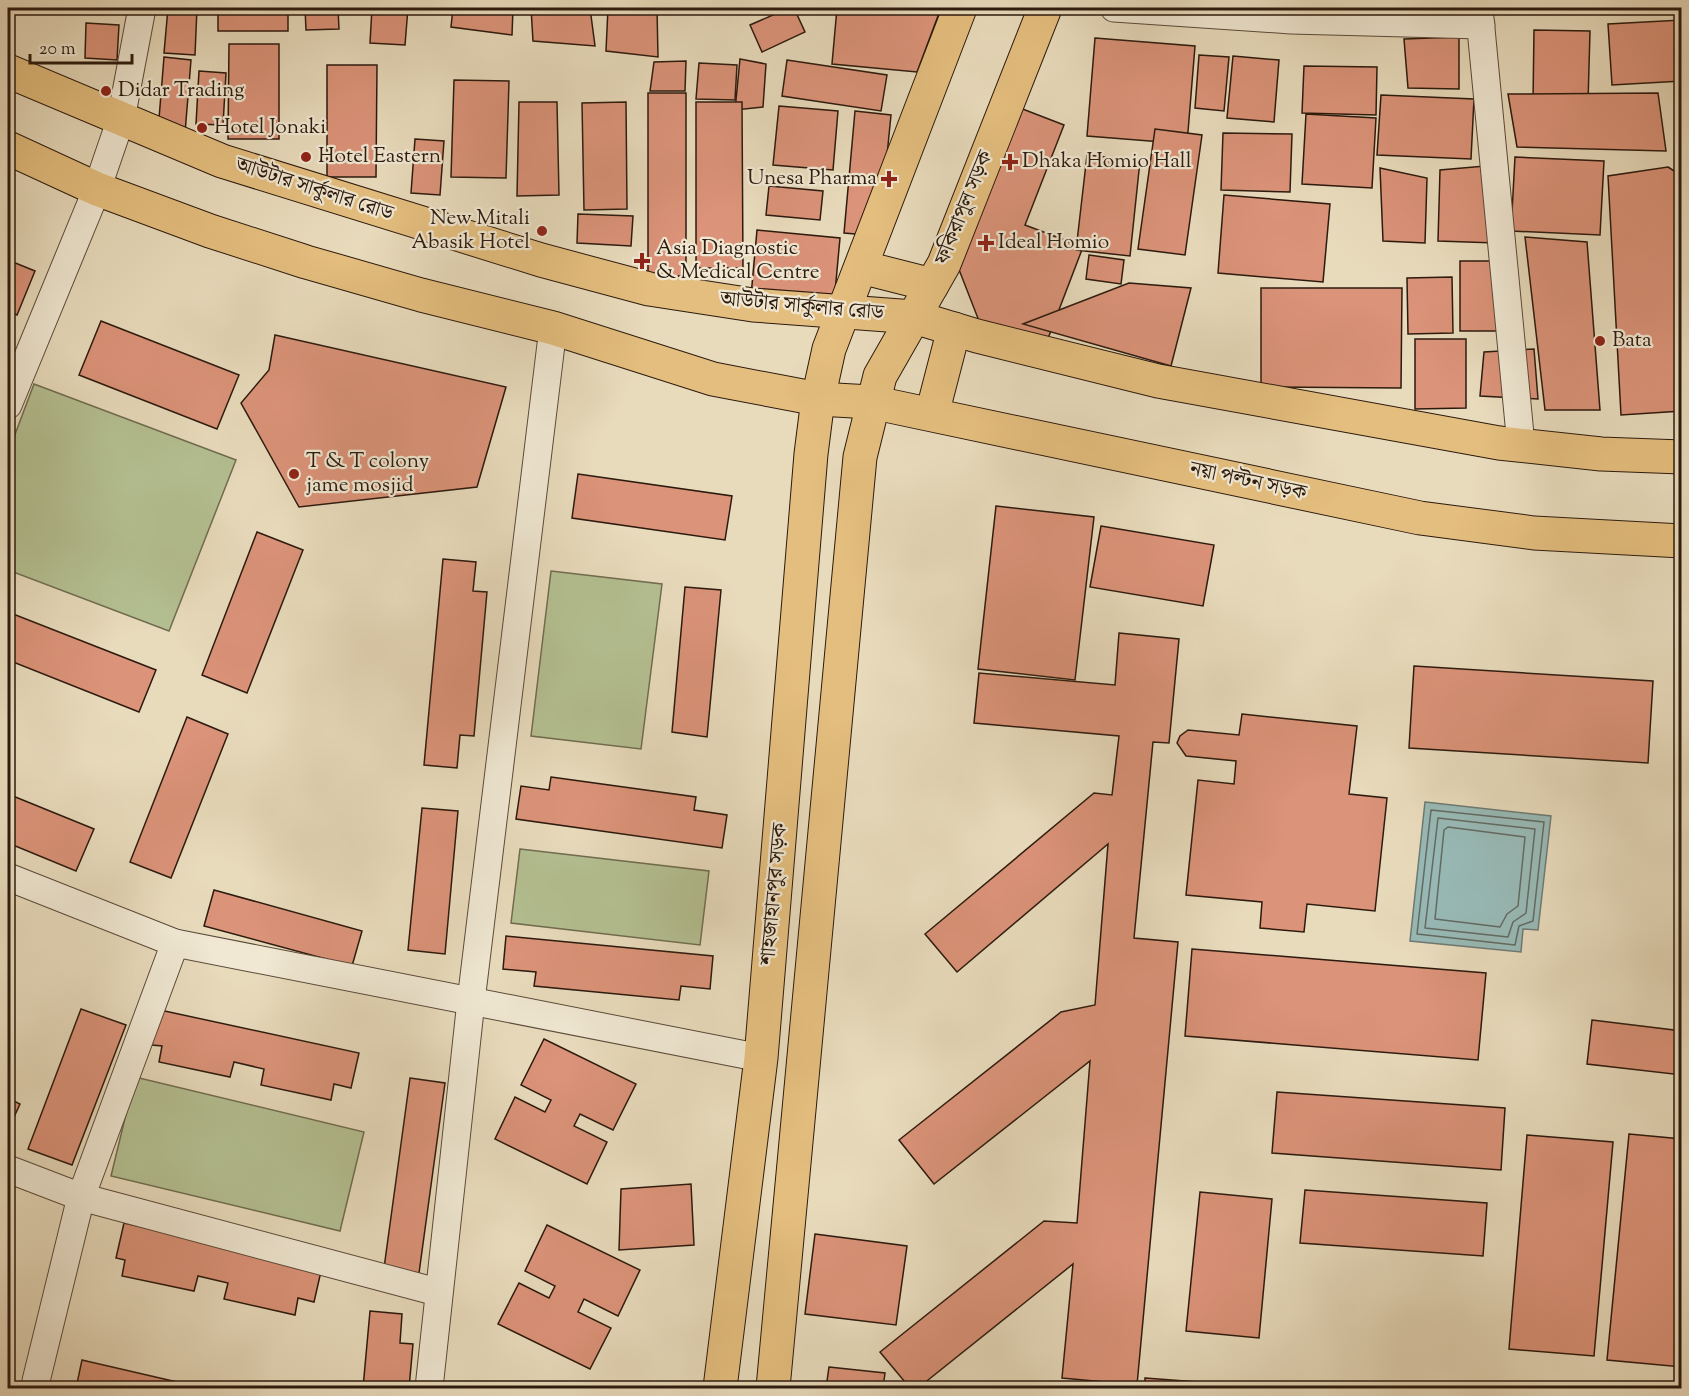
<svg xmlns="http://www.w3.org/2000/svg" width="1689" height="1396" font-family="'Sorts Mill Goudy','Noto Serif Bengali',serif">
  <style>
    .green { fill: #b4c092; stroke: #706d50; stroke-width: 1.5 }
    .water { fill: #98bab7; stroke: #6d7a73; stroke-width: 1.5 }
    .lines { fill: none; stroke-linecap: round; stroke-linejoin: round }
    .shore { stroke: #626a62; stroke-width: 1.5 }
    .building { fill: #db9379; stroke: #2c1a0e; stroke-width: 1.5 }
    .street-casing { stroke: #5b4a3a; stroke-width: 29 }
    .primary-casing { stroke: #2c1a0e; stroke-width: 35 }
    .street { stroke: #f0e8d3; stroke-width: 27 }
    .primary { stroke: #e4be7e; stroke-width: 33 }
    .poi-dot { fill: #8f2418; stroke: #f0e8d3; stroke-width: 2 }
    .labels { text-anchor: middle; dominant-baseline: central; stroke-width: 4.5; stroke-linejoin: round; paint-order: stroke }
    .poi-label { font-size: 21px; fill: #2c1a0e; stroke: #f0e8d3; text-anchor: start }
    .street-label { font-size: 21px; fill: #2c1a0e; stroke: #f0e8d3 }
  </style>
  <rect width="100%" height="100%" fill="#e8dbbc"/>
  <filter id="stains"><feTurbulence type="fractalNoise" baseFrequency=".00333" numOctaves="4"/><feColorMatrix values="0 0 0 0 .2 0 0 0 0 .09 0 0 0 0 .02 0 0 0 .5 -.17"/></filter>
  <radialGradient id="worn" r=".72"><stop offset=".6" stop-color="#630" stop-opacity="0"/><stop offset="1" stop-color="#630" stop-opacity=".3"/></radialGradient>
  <g class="green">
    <polygon points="34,384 236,460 169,631 8,570 8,453"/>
    <polygon points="551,571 662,584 641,749 531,736"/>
    <polygon points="520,849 709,871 700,945 511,923"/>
    <polygon points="135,1077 364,1132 340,1231 111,1176"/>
  </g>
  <polygon class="water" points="1425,802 1551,816 1538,930 1523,929 1521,952 1410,941"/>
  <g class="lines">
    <g class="shore">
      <polygon points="1431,810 1544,822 1533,921 1519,926 1515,945 1417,934"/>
      <polygon points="1438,818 1535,829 1526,913 1513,922 1508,937 1425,928"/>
      <polygon points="1448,827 1525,837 1518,906 1507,914 1500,927 1435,919 1444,830"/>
    </g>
  </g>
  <g class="building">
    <polygon points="168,8 197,8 195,55 164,53"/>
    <rect x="218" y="8" width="70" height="23"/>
    <polygon points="305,8 338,8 339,29 306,30"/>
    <polygon points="372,8 408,8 405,45 370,43"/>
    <polygon points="453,8 513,8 512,35 451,27"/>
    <polygon points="531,8 590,8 595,46 533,41"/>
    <polygon points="608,8 657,8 658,57 606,51"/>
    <polygon points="789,8 794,8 805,32 762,52 750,25"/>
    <polygon points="837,8 941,8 917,72 832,64"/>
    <polygon points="1682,20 1682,81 1612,85 1608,24"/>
    <polygon points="86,23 119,25 117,60 85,58"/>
    <polygon points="1534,30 1590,31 1588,103 1533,102"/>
    <polygon points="1459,37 1459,89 1408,88 1404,39"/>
    <polygon points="1095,38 1195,46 1187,144 1087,136"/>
    <polygon points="229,44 279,44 279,139 228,139"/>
    <polygon points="1199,55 1229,57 1224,111 1195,108"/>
    <polygon points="1233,56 1279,60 1274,122 1227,118"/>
    <polygon points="164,57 191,60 185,133 158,131"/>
    <polygon points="740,59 766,64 763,107 735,110"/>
    <polygon points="787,60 887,75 881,111 782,96"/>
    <polygon points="686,61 685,91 650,91 654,62"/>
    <polygon points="699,63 737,65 735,100 696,99"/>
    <polygon points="327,65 377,65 376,177 327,177"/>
    <polygon points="1304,66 1377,67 1376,115 1302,113"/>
    <polygon points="199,71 226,73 223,125 196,124"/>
    <polygon points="454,80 509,81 506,178 451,177"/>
    <rect x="648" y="93" width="38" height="183"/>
    <polygon points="1658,93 1666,151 1517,147 1508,94"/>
    <polygon points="1381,95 1474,99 1471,159 1377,155"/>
    <polygon points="519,102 557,102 559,195 517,196"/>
    <polygon points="626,102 627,209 584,210 582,103"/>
    <polygon points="696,102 742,102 743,268 696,268"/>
    <polygon points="779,106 838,111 833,170 773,165"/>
    <polygon points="1020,108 1064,125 1025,225 1083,247 1047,341 979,321 958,267"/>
    <polygon points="855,111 891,115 879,236 844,233"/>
    <polygon points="1306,114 1376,118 1372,188 1302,184"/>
    <polygon points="1155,129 1202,135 1185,255 1138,249"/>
    <polygon points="1223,133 1292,134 1290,192 1221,190"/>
    <polygon points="415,139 444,141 440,195 411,193"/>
    <polygon points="1087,155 1140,161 1130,256 1076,250"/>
    <polygon points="1515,157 1604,161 1600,235 1511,231"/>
    <polygon points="1485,166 1496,243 1438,241 1440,170"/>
    <polygon points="1668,167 1682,176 1682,411 1621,415 1608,176"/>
    <polygon points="1380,168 1427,178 1425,243 1383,241"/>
    <polygon points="769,186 823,191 820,220 766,215"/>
    <polygon points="1224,195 1330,204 1323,282 1218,273"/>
    <polygon points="578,214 633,216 631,246 577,243"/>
    <polygon points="757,230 840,238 834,303 751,296"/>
    <polygon points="1525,237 1587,242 1600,410 1545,410"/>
    <polygon points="1089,255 1124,260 1121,284 1086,279"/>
    <polygon points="8,260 35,271 17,315 8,311"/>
    <rect x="1460" y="261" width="51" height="70"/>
    <polygon points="1452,277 1453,333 1408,334 1407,278"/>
    <polygon points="1129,283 1191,288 1171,366 1023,324"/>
    <polygon points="1261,288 1402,288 1401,388 1261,387"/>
    <polygon points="101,321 239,375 217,429 79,375"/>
    <polygon points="275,335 506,387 477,487 299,507 241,403 269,370"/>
    <polygon points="1415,339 1466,339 1466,408 1415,409"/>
    <polygon points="1534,349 1538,399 1480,396 1484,352"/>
    <polygon points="578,474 732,496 725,540 572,518"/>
    <polygon points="996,506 1094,517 1075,680 978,669"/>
    <polygon points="1101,526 1214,545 1203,606 1090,587"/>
    <polygon points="257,532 303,550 247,693 202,675"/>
    <polygon points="443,559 476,562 473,591 487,592 474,736 460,735 457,768 424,765"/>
    <polygon points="685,587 721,590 707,737 672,732"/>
    <polygon points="8,612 156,670 139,712 8,660"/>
    <polygon points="1119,633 1179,639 1169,743 1153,742 1134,938 1178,942 1137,1385 1062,1378 1073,1264 918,1388 910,1388 880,1352 1044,1221 1077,1223 1090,1061 934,1184 899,1140 1061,1012 1095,1005 1108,844 957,972 925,934 1094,793 1112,795 1119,736 974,723 979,673 1115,685"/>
    <polygon points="1414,666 1653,681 1648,763 1409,748"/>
    <polygon points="1242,714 1357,726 1349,794 1387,798 1375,911 1307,904 1304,932 1260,928 1262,902 1186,895 1198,780 1234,784 1236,761 1186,756 1177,743 1180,736 1188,730 1239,735"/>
    <polygon points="187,717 228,734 171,878 130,862"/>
    <polygon points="551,777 696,797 694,810 727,815 722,848 516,819 521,786 549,790"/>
    <polygon points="8,794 94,829 76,871 8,843"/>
    <polygon points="422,808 458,811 445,954 408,950"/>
    <polygon points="214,890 362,931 352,966 204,926"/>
    <polygon points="506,936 713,956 710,989 681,986 679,1000 534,986 536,972 503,969"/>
    <polygon points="1192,949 1486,973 1478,1060 1185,1036"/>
    <polygon points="81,1009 126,1025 72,1165 28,1149"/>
    <polygon points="160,1010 359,1053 351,1088 334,1084 331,1100 261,1085 264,1069 234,1062 230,1077 159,1062 162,1046 152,1045"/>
    <polygon points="1592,1020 1682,1031 1682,1075 1587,1064"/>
    <polygon points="544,1039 636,1084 613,1130 580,1114 574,1126 607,1142 587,1184 495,1139 515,1097 545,1112 551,1100 521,1085"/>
    <polygon points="410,1078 445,1083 419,1273 384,1268"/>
    <polygon points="1277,1092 1505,1108 1501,1170 1272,1153"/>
    <polygon points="8,1098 20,1104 8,1130"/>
    <polygon points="1629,1134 1682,1139 1682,1367 1607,1360"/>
    <polygon points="1527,1135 1613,1142 1594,1356 1509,1349"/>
    <polygon points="691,1184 694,1245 619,1250 621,1189"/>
    <polygon points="1305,1190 1487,1203 1483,1256 1300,1243"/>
    <polygon points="1200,1192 1272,1199 1259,1338 1186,1331"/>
    <polygon points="124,1223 322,1267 314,1302 298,1298 295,1315 224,1299 228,1283 198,1276 194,1291 122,1276 125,1260 116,1258"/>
    <polygon points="547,1225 640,1270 618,1316 584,1299 578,1312 611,1328 590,1369 498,1324 519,1283 549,1298 555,1286 525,1271"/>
    <polygon points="815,1234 907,1246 896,1325 805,1314"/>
    <polygon points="370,1311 402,1314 400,1343 413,1344 409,1388 363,1388"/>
    <polygon points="82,1360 203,1388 76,1388"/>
    <polygon points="829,1367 885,1373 883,1388 826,1388"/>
    <polygon points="1145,1378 1280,1388 1145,1388"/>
  </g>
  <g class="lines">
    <g class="street-casing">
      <g id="street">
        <polyline points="1114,8 1291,20 1481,25"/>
        <polyline points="1479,8 1521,445"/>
        <polyline points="8,405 97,189 121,119 142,8"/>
        <polyline points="8,877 175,943 761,1058"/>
        <polyline points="8,1169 81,1197 437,1292"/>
        <polyline points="36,1381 81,1197 175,943"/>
        <polyline points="429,1388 471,1001 553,328"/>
      </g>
    </g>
    <g class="primary-casing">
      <g id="primary">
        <polyline points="8,71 222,161 541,260 649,289 753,305 914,317 977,336 1158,381 1499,443 1601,454 1682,457"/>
        <polyline points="8,148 97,189 210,231 306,262 421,295 553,328 713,379 818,399 871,402 1420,518 1534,533 1682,541"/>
        <polyline points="861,267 932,285"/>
        <polyline points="932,414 954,329"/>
        <polyline points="720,1388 761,1058 811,454 818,399 829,349 960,8"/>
        <polyline points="773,1388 860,457 880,376 944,264 1045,8"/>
      </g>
    </g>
    <use href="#street" class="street"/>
    <use href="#primary" class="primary"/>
  </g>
  <g class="poi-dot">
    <circle cx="106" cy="91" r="6"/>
    <circle cx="202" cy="128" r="6"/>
    <circle cx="306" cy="157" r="6"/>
    <path d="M1007 153h6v6h6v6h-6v6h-6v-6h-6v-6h6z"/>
    <path d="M886 170h6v6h6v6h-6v6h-6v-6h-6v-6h6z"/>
    <circle cx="542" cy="231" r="6"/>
    <path d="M983 234h6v6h6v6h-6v6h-6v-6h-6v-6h6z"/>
    <path d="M639 252h6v6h6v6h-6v6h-6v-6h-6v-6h6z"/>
    <circle cx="1600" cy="341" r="6"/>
    <circle cx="294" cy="474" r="6"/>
  </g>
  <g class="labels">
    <g class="poi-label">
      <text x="118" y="91">Didar Trading</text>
      <text x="214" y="128">Hotel Jonaki</text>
      <text x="318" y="157">Hotel Eastern</text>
      <text x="1022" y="162">Dhaka Homio Hall</text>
      <text x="877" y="179" text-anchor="end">Unesa Pharma</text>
      <text x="530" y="219" text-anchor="end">New Mitali<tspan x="530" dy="24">Abasik Hotel</tspan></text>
      <text x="998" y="243">Ideal Homio</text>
      <text x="656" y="249">Asia Diagnostic<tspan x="656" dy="24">&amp; Medical Centre</tspan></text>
      <text x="1612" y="341">Bata</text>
      <text x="306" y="462">T &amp; T colony<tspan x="306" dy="24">jame mosjid</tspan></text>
    </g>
    <g class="street-label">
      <text transform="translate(314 190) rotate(18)">আউটার সার্কুলার রোড</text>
      <text transform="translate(965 208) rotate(-68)">ফকিরাপুল সড়ক</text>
      <text transform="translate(802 307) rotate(5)">আউটার সার্কুলার রোড</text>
      <text transform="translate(1248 482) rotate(12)">নয়া পল্টন সড়ক</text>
      <text transform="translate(775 894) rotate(-85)">শাহজাহানপুর সড়ক</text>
    </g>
  </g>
  <rect width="1689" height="1396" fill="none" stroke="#e8dbbc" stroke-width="30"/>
  <rect x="9" y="9" width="1671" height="1378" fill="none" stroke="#2c1a0e" stroke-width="3"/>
  <rect x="15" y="15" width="1659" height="1366" fill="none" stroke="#2c1a0e" stroke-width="1.5"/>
  <path d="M30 54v9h102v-9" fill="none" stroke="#2c1a0e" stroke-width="3"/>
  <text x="39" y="54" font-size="18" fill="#2c1a0e" stroke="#f0e8d3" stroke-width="4.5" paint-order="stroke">20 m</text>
  <rect width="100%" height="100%" filter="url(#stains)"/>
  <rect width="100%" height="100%" fill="url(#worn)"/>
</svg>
